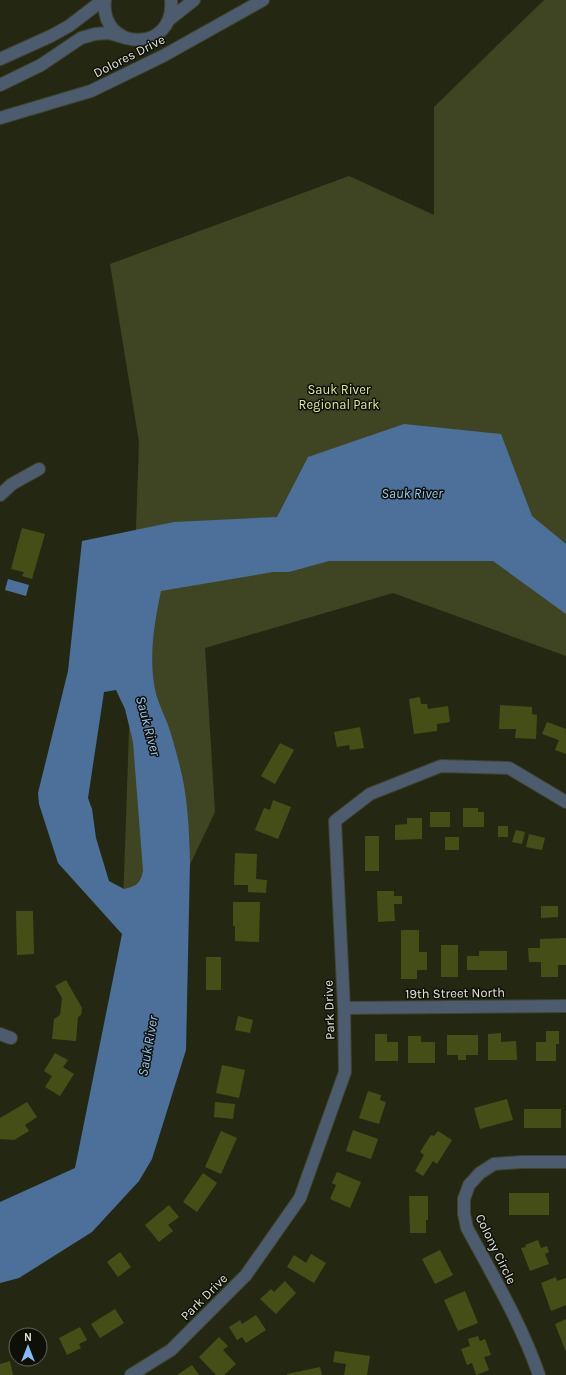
<svg xmlns="http://www.w3.org/2000/svg" width="566" height="1375" font-family="Karla,sans-serif">
  <style>
    .green { fill: #3f4523 }
    .water { fill: #4c7099; fill-rule: evenodd }
    .building { fill: #464e18 }
    .lines { fill: none; stroke-linecap: round; stroke-linejoin: round }
    .minor-casing { stroke: #3f432f; stroke-width: 14 }
    .minor { stroke: #4c5b6d; stroke-width: 12 }
    .labels { text-anchor: middle; dominant-baseline: central; stroke-width: 3; stroke-linejoin: round; paint-order: stroke }
    .street-label { font-size: 13px; fill: #e3e6d9; stroke: #0e1007 }
    .park-label { font-size: 13px; fill: #dceb99; stroke: #0e1007 }
    .water-label { font-size: 14px; font-style: italic; fill: #9bc7f9; stroke: #0e1007 }
  </style>
  <rect width="100%" height="100%" fill="#242813"/>
  <polygon class="green" points="544,0 566,0 566,656 393,593 205,648 215,812 187,871 122,934 139,442 110,264 349,176 434,215 434,107"/>
  <g class="water">
    <path d="M404 424 501 434 532 516 566 544V614L493 561H329L289 572H273L161 591C154 624 148 661 156 694 159 704 164 715 168 725 172 737 176 751 179 763 188 796 189 829 190 863L186 1050 152 1159 139 1181 92 1232 19 1278 0 1283V1202L75 1168 122 934 58 863 39 804 38 793 68 671 82 541 174 522 277 517 308 457ZM116 690 125 709 133 742 143 871C140 884 137 886 124 889L109 881 96 838 92 809 88 798 104 692Z"/>
    <polygon points="8,579 29,585 26,596 5,590"/>
  </g>
  <g class="building">
    <polygon points="22,528 45,534 32,579 22,576 24,572 11,569"/>
    <polygon points="420,697 421,704 427,704 428,709 448,706 450,722 437,724 437,731 414,734 409,699"/>
    <polygon points="500,705 532,707 532,714 537,715 536,739 515,738 516,729 499,729"/>
    <polygon points="547,722 566,729 566,754 555,750 559,740 542,734"/>
    <polygon points="360,727 364,748 350,750 349,745 337,747 334,732"/>
    <polygon points="280,743 294,750 275,784 261,776"/>
    <polygon points="273,800 291,807 278,839 255,830 264,808 270,810"/>
    <polygon points="463,808 478,808 478,812 484,812 484,827 463,827"/>
    <rect x="430" y="812" width="20" height="15"/>
    <polygon points="407,818 422,818 422,839 395,840 395,825 407,824"/>
    <rect x="498" y="826" width="10" height="11"/>
    <polygon points="516,830 525,832 522,844 512,842"/>
    <polygon points="529,834 545,838 542,850 526,847"/>
    <rect x="365" y="836" width="14" height="35"/>
    <rect x="445" y="837" width="14" height="13"/>
    <polygon points="235,853 257,854 256,879 267,880 266,893 248,892 248,885 234,885"/>
    <polygon points="377,891 394,891 394,896 402,896 402,904 394,904 395,921 378,922"/>
    <polygon points="233,902 260,902 259,942 235,941 235,926 233,926"/>
    <polygon points="541,906 558,906 558,917 541,918"/>
    <polygon points="16,911 33,911 34,954 17,955"/>
    <polygon points="401,930 419,930 419,952 427,952 427,970 417,970 417,979 401,979"/>
    <polygon points="566,938 566,965 558,965 558,977 541,977 541,962 529,962 528,948 540,948 540,939"/>
    <rect x="441" y="945" width="17" height="32"/>
    <polygon points="479,951 507,951 507,970 467,970 467,956 479,956"/>
    <rect x="206" y="957" width="15" height="33"/>
    <polygon points="66,980 82,1008 81,1015 78,1017 76,1041 52,1039 54,1019 60,1015 62,998 55,986"/>
    <polygon points="238,1016 253,1020 250,1033 235,1030"/>
    <polygon points="546,1031 559,1031 559,1044 556,1044 556,1061 536,1061 536,1042 546,1042"/>
    <polygon points="501,1033 501,1042 516,1041 517,1060 488,1060 488,1034"/>
    <polygon points="375,1034 387,1034 387,1042 398,1042 398,1061 375,1061"/>
    <polygon points="447,1035 478,1035 478,1055 466,1055 466,1060 458,1060 458,1055 447,1055"/>
    <polygon points="408,1036 421,1036 421,1042 435,1042 435,1063 408,1063"/>
    <polygon points="55,1053 68,1060 63,1067 74,1074 60,1096 45,1087 52,1076 44,1071"/>
    <polygon points="222,1065 245,1070 239,1098 216,1093"/>
    <polygon points="368,1091 381,1095 380,1100 386,1102 379,1124 359,1118"/>
    <polygon points="507,1099 513,1120 480,1129 474,1108"/>
    <polygon points="27,1102 37,1117 25,1125 29,1131 14,1140 0,1139 0,1118"/>
    <polygon points="215,1102 235,1104 233,1119 214,1117"/>
    <rect x="524" y="1109" width="37" height="19"/>
    <polygon points="353,1130 378,1139 371,1159 346,1151"/>
    <polygon points="221,1131 237,1138 221,1174 205,1167"/>
    <polygon points="438,1131 452,1140 437,1164 433,1161 423,1176 415,1171 424,1155 420,1152 431,1135 434,1136"/>
    <polygon points="337,1172 361,1182 350,1208 330,1199 336,1185 332,1183"/>
    <polygon points="203,1173 217,1183 197,1212 183,1202"/>
    <rect x="509" y="1193" width="40" height="22"/>
    <polygon points="409,1196 428,1196 428,1220 426,1220 426,1233 410,1233"/>
    <polygon points="169,1205 179,1217 168,1225 173,1231 159,1242 145,1225"/>
    <polygon points="538,1240 541,1248 547,1246 549,1252 545,1254 549,1264 530,1271 521,1248 526,1247 525,1245"/>
    <polygon points="440,1250 453,1275 435,1284 422,1259"/>
    <polygon points="120,1252 131,1267 118,1277 107,1262"/>
    <polygon points="311,1254 326,1263 314,1283 287,1267 294,1255 306,1263"/>
    <polygon points="556,1277 557,1281 566,1278 566,1305 551,1311 541,1283"/>
    <polygon points="285,1281 296,1293 276,1314 260,1299 271,1289 274,1292"/>
    <polygon points="465,1291 478,1323 458,1331 444,1300"/>
    <polygon points="115,1309 124,1323 100,1338 91,1324"/>
    <polygon points="256,1315 266,1330 246,1343 242,1337 237,1340 229,1327 240,1320 242,1324"/>
    <polygon points="566,1319 566,1352 555,1324"/>
    <polygon points="80,1327 87,1340 79,1344 81,1348 67,1355 59,1338"/>
    <polygon points="478,1336 480,1341 485,1339 491,1355 484,1357 489,1370 476,1375 472,1363 467,1365 461,1349 470,1346 468,1339"/>
    <polygon points="219,1337 228,1346 223,1350 236,1364 224,1375 216,1375 199,1357"/>
    <polygon points="335,1351 370,1356 367,1375 344,1375 346,1364 333,1362"/>
    <polygon points="10,1361 13,1375 0,1375 0,1364"/>
    <polygon points="192,1365 199,1375 177,1375"/>
    <polygon points="320,1367 322,1375 287,1375 287,1374"/>
  </g>
  <g class="lines">
    <g class="minor-casing">
      <g id="minor">
        <path d="M105 0C99 52 176 54 171 0"/>
        <polyline points="170,19 194,0"/>
        <polyline points="0,59 51,36 69,26 103,0"/>
        <polyline points="0,85 41,65 81,38 95,34 109,33 126,38"/>
        <polyline points="0,118 91,91 163,56 263,0"/>
        <polyline points="0,495 12,484 39,469"/>
        <polyline points="344,1008 566,1006"/>
        <polyline points="0,1034 11,1038"/>
        <polyline points="131,1375 171,1350 246,1275 300,1198 345,1072 344,1008 335,821 370,794 441,766 509,768 566,802"/>
        <path d="M539 1375C521 1323 493 1276 467 1228L464 1214V1199L469 1185 480 1173 494 1164 522 1162H566"/>
      </g>
    </g>
    <use href="#minor" class="minor"/>
  </g>
  <g class="labels">
    <g class="street-label">
      <text transform="translate(129 56) rotate(-27)">Dolores Drive</text>
      <text transform="translate(455 993) rotate(-1)">19th Street North</text>
      <text transform="translate(329 1010) rotate(-92)">Park Drive</text>
      <text transform="translate(496 1249) rotate(64)">Colony Circle</text>
      <text transform="translate(204 1297) rotate(-45)">Park Drive</text>
    </g>
    <g class="park-label">
      <text x="339" y="389">Sauk River<tspan x="339" dy="15">Regional Park</tspan></text>
    </g>
    <g class="water-label">
      <text x="412" y="493">Sauk River</text>
      <text transform="translate(148 726) rotate(75)">Sauk River</text>
      <text transform="translate(148 1046) rotate(-80)">Sauk River</text>
    </g>
  </g>
  <g transform="translate(28 1347)"><circle r="19" fill="#0e1007" stroke="#63665b"/>
  <path d="M0-3L7 15L0 10L-7 15Z" fill="#84bcfb"/>
  <text y="-6" font-size="11" font-weight="bold" text-anchor="middle" fill="#e3e6d9">N</text>
  </g>
</svg>
